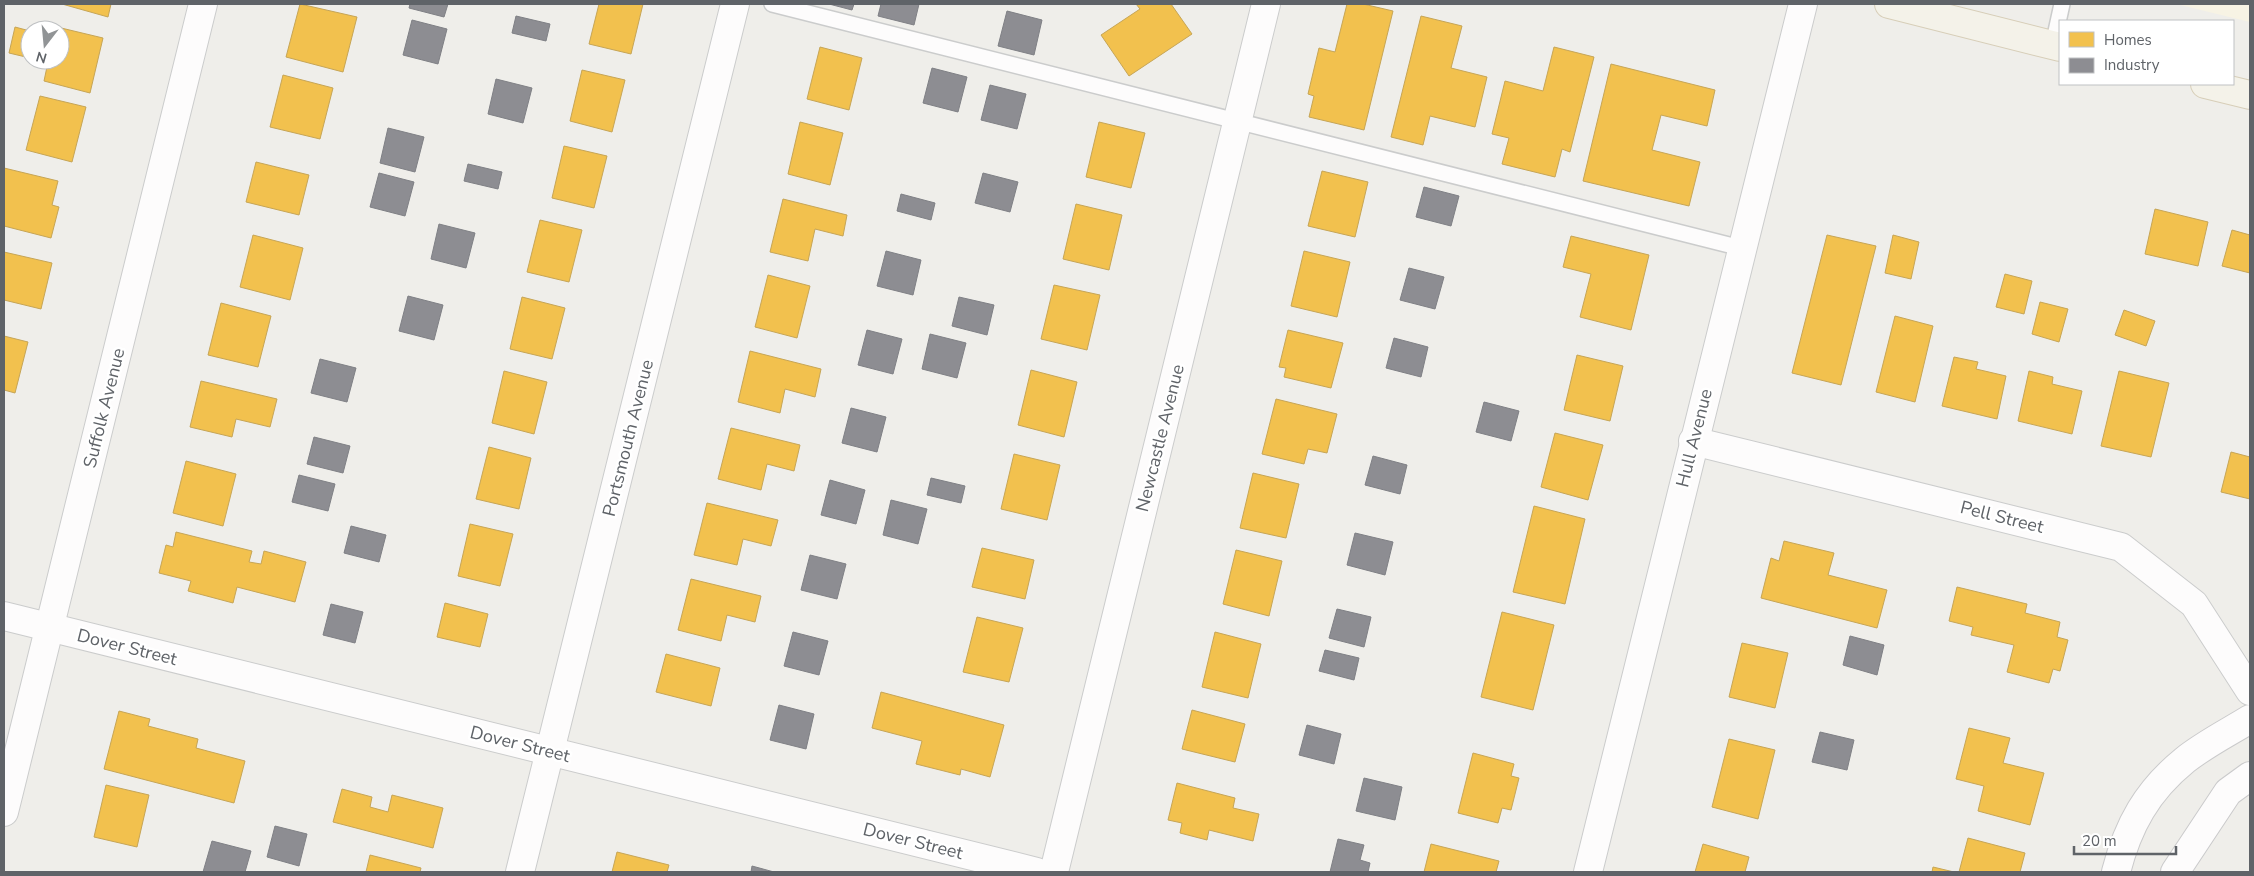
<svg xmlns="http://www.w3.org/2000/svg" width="2254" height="876" font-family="'Nunito Sans',sans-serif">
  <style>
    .commercial { fill: #f7f3e4 }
    .homes { fill: #f2c14e; stroke: #c6a556 }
    .industry { fill: #8d8d92; stroke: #7f8085 }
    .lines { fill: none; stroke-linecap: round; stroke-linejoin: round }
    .lane-casing { stroke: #cbcccc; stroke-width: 18 }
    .street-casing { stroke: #cbcccc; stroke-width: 30 }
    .secondary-casing { stroke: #cacacb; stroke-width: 30 }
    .primary-casing { stroke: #d7ceb8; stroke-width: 30 }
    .lane { stroke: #fdfcfc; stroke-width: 15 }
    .street { stroke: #fdfcfc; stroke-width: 28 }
    .secondary { stroke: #fdfcfc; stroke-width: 28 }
    .primary { stroke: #f4f2e9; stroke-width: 28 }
    .labels { text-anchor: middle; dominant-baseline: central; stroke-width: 5; stroke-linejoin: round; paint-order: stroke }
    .street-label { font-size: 18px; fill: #5f6368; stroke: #fff }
  </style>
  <rect width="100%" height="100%" fill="#efeeea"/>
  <polygon class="commercial" points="2176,4 2250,4 2250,22"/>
  <g class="homes">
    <polygon points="62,4 111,4 108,17"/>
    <polygon points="300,4 357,17 343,72 286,57"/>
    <polygon points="599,4 643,4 631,54 589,44"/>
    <polygon points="1136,4 1171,4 1192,34 1129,76 1101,35 1140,9"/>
    <polygon points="1347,4 1363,4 1393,11 1364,130 1309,117 1314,96 1308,94 1319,48 1335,52"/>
    <polygon points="1421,16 1462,26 1451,68 1487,77 1475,127 1430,116 1423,145 1391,137"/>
    <polygon points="15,27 30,31 30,58 9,53"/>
    <polygon points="57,27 103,38 90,93 44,81 48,62 40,60 60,60 60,30 56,30"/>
    <polygon points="820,47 862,58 849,110 807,99"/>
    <polygon points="1554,47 1594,57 1570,152 1562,149 1555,177 1502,164 1509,138 1492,134 1505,81 1543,91"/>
    <polygon points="1611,64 1715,90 1707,126 1661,115 1652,150 1700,162 1689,206 1583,181"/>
    <polygon points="582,70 625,80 612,132 570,121"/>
    <polygon points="283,75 333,88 320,139 270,127"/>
    <polygon points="40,96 86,107 72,162 26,150"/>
    <polygon points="800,122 843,133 830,185 788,174"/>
    <polygon points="1099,122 1145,133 1131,188 1086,177"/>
    <polygon points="564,146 607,156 594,208 552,198"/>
    <polygon points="256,162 309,175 299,215 246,202"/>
    <polygon points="4,168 58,181 52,205 59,207 51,238 4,226"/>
    <polygon points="1322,171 1368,182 1355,237 1308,226"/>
    <polygon points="783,199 847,215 843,236 815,229 808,261 770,252"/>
    <polygon points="1076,204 1122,215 1109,270 1063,259"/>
    <polygon points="2155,209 2208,222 2198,266 2145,254"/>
    <polygon points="540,220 582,230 569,282 527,272"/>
    <polygon points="2232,230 2250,235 2250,273 2222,266"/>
    <polygon points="253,235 303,248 290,300 240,287"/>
    <polygon points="1827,235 1876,246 1841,385 1792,373"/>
    <polygon points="1893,235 1919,242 1911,279 1885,273"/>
    <polygon points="1571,236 1649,255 1631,330 1580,317 1591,274 1563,267"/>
    <polygon points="1304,251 1350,262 1337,317 1291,306"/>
    <polygon points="4,252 52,263 41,309 4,300"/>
    <polygon points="2005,274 2032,281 2024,314 1996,307"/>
    <polygon points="768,275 810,286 797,338 755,327"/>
    <polygon points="1054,285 1100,295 1087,350 1041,339"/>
    <polygon points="522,297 565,308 552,359 510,349"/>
    <polygon points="2040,302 2068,309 2059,342 2032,334"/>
    <polygon points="221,303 271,316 258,367 208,355"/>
    <polygon points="2124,310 2155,321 2146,346 2115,335"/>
    <polygon points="1895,316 1933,326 1915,402 1876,392"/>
    <polygon points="1288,330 1343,343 1331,388 1284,377 1286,368 1279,367"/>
    <polygon points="4,336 28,342 15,393 4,390"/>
    <polygon points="750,351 821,369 815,397 785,389 780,413 738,402"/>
    <polygon points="1577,355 1623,366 1610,421 1564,410"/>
    <polygon points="1954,357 1978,362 1976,369 2006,376 1997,419 1942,406"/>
    <polygon points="1031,370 1077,382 1064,437 1018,425"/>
    <polygon points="504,371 547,382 534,434 492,423"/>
    <polygon points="2029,371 2053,377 2052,384 2082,391 2072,434 2018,421"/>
    <polygon points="2119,371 2169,383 2151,457 2101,446"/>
    <polygon points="201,381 277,399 270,427 236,419 232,437 190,427"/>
    <polygon points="1276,399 1337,414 1327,453 1308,449 1304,464 1262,454"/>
    <polygon points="731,428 800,445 794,471 767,464 761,490 718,479"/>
    <polygon points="1555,433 1603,445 1588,500 1541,487"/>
    <polygon points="489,447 531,458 519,509 476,499"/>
    <polygon points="2231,452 2250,457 2250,499 2221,492"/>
    <polygon points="1014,454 1060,465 1047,520 1001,509"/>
    <polygon points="186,461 236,474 223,526 173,513"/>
    <polygon points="1253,473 1299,484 1286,538 1240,528"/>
    <polygon points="707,503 778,520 771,546 743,539 737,565 694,555"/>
    <polygon points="1534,506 1585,519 1565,604 1513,592"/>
    <polygon points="470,524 513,534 500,586 458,576"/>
    <polygon points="176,532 252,551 249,562 261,564 264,551 306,562 295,602 237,587 233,603 188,591 191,581 159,573 166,545 173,547"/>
    <polygon points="1784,541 1834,553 1828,575 1887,590 1877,628 1761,598 1771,558 1779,561"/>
    <polygon points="982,548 1034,560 1025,599 972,587"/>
    <polygon points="1236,550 1282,561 1269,616 1223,604"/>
    <polygon points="691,579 761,596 755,622 727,615 721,641 678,630"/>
    <polygon points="1957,587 2027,604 2025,613 2060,622 2057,637 2068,640 2060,671 2053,669 2049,683 2007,672 2014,645 1971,635 1973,627 1949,621"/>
    <polygon points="445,603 488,614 480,647 437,637"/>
    <polygon points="1502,612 1554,625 1533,710 1481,697"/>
    <polygon points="977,617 1023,628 1009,682 963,672"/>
    <polygon points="1215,632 1261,644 1248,698 1202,687"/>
    <polygon points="1742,643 1788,653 1775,708 1729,697"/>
    <polygon points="666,654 720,668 711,706 656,692"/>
    <polygon points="881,692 1004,725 990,777 961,769 960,775 916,764 922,741 872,728"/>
    <polygon points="1192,710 1245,724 1235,762 1182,749"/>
    <polygon points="119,711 150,719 148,726 198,739 196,748 245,761 234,803 104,769"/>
    <polygon points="1969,728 2010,738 2003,763 2044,773 2030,825 1978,811 1984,786 1956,779"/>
    <polygon points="1729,739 1775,750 1758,819 1712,807"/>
    <polygon points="1473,753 1514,764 1511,776 1519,778 1511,810 1502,808 1498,823 1458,813"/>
    <polygon points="1177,783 1235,798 1233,808 1259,814 1253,841 1209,830 1207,840 1180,833 1182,823 1168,820"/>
    <polygon points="106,785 149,795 137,847 94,837"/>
    <polygon points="342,789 372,797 370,807 388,812 392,795 443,808 433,848 333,822"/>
    <polygon points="1968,838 2025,853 2020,872 1959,872"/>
    <polygon points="1431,844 1499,861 1496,872 1424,872"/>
    <polygon points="1703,844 1749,857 1745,872 1695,872"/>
    <polygon points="617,852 669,865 667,872 612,872"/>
    <polygon points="370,855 421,868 420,872 366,872"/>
    <polygon points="1933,867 1954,872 1932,872"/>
  </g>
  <g class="industry">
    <polygon points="410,4 448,4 444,17 409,8"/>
    <polygon points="829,4 854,4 852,10"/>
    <polygon points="881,4 919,4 914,25 878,16"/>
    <polygon points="1007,11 1042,20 1034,55 998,46"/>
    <polygon points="516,16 550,24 546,41 512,33"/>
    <polygon points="412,20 447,29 438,64 403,55"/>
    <polygon points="932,68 967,77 958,112 923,103"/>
    <polygon points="496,79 532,88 523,123 488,114"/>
    <polygon points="990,85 1026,94 1017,129 981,120"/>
    <polygon points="388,128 424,137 415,172 380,163"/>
    <polygon points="468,164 502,172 498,189 464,181"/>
    <polygon points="379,173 414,182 405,216 370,207"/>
    <polygon points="983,173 1018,182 1010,212 975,203"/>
    <polygon points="1424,187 1459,196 1451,226 1416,217"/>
    <polygon points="901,194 935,203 931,220 897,211"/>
    <polygon points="439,224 475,233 466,268 431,259"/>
    <polygon points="886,251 921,260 913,295 877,286"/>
    <polygon points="1409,268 1444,277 1435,309 1400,300"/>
    <polygon points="408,296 443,305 434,340 399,331"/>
    <polygon points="959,297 994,305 987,335 952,326"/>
    <polygon points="867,330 902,339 893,374 858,365"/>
    <polygon points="930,334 966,343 957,378 922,369"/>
    <polygon points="1394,338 1428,347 1421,377 1386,368"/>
    <polygon points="320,359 356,368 347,402 311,393"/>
    <polygon points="1484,402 1519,411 1511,441 1476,432"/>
    <polygon points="851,408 886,417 877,452 842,443"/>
    <polygon points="314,437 350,446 343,473 307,464"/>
    <polygon points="1373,456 1407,465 1400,494 1365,485"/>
    <polygon points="299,475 335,484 328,511 292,502"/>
    <polygon points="931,478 965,486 961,503 927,495"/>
    <polygon points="830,480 865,490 856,524 821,515"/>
    <polygon points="891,500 927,509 918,544 883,535"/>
    <polygon points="351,526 386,535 379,562 344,553"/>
    <polygon points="1355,533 1393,542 1385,575 1347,565"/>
    <polygon points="810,555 846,564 837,599 801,590"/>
    <polygon points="331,604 363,612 355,643 323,635"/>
    <polygon points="1337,609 1371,617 1364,647 1329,638"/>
    <polygon points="793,632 828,641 819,675 784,666"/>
    <polygon points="1850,636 1884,645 1877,675 1843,665"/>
    <polygon points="1325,650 1359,658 1354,680 1319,671"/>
    <polygon points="779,705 814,714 806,749 770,740"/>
    <polygon points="1307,725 1341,734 1334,764 1299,755"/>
    <polygon points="1820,732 1854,740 1847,770 1812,762"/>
    <polygon points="1364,778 1402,787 1395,820 1356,811"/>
    <polygon points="275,826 307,834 299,866 267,857"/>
    <polygon points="1338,839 1364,845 1360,860 1370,863 1368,872 1330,872"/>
    <polygon points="212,841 251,851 245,872 203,872"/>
    <polygon points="752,866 774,872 751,872"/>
  </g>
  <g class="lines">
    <g class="lane-casing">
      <g id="lane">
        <polyline points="772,4 1741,248"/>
        <polyline points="2053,45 2062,4"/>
      </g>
    </g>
    <g class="street-casing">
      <g id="street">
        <polyline points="1693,441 2121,547 2194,604 2250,691"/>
        <polyline points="4,616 1037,872"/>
        <polyline points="4,812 203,4"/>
        <polyline points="520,872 735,4"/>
        <polyline points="1054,872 1266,4"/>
        <polyline points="1588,872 1803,4"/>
      </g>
    </g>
    <g class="secondary-casing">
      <g id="secondary">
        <path d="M2116 872C2128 825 2147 791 2185 760 2205 744 2229 732 2250 719"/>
        <polyline points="2175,872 2228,792 2250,776"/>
      </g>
    </g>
    <g class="primary-casing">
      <g id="primary">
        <polyline points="1889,4 2060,47"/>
        <polyline points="2205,84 2250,95"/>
      </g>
    </g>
    <use href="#lane" class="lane"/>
    <use href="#street" class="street"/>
    <use href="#secondary" class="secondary"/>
    <use href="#primary" class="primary"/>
  </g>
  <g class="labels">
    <g class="street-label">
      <text transform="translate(104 408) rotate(-76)">Suffolk Avenue</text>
      <text transform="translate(628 438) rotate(-76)">Portsmouth Avenue</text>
      <text transform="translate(1160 438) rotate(-76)">Newcastle Avenue</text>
      <text transform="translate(1694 438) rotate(-76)">Hull Avenue</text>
      <text transform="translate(2002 517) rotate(14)">Pell Street</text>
      <text transform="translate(127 647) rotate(14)">Dover Street</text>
      <text transform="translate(520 744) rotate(14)">Dover Street</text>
      <text transform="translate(913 841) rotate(14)">Dover Street</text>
    </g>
  </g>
  <rect width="2254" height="876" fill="none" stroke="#5f6368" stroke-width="10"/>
  <rect x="2059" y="20" width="175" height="65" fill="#ffffff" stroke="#bfc1c3"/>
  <rect x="2069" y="32" width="25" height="15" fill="#f2c14e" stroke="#bfc1c3"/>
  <text x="2104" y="45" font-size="15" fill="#5f6368">Homes</text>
  <rect x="2069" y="58" width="25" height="15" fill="#8d8d92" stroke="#bfc1c3"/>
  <text x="2104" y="70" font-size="15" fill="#5f6368">Industry</text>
  <g transform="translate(45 45) rotate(196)"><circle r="24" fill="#ffffff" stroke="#bfc1c3"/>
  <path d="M0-4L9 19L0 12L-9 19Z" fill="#919496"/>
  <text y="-8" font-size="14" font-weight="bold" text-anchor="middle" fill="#5f6368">N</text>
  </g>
  <path d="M2074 846v8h102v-8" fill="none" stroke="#5f6368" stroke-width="2.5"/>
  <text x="2082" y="846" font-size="15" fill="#5f6368" stroke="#ffffff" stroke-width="4" paint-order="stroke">20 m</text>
</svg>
